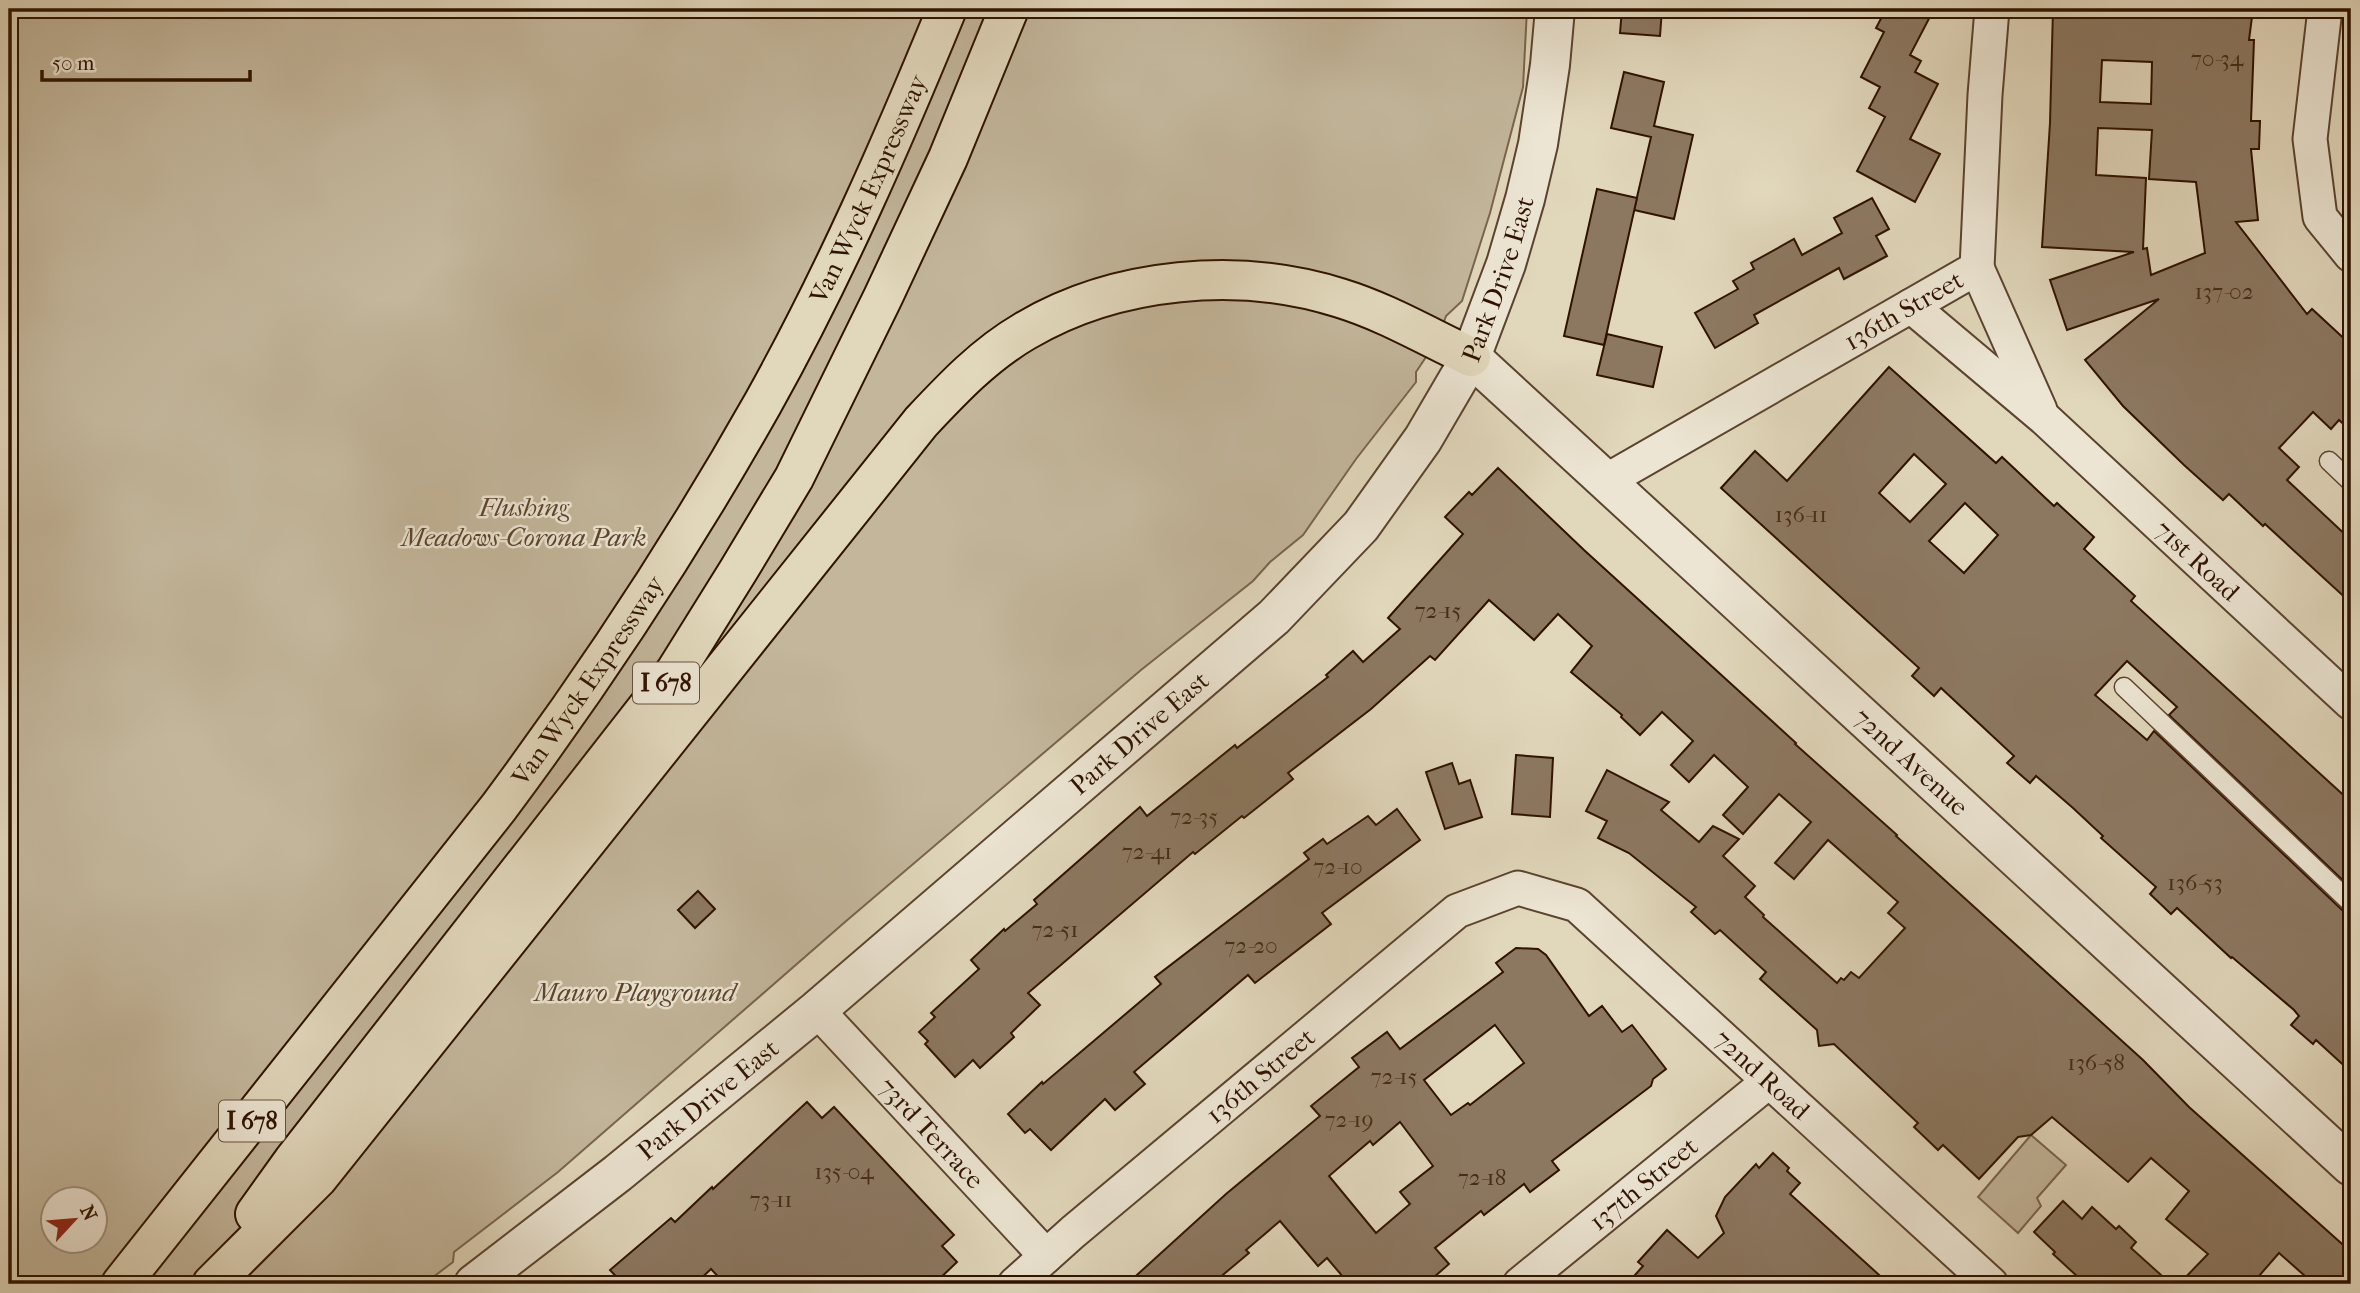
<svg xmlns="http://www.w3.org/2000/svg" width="2360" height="1293" font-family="'IM FELL French Canon',serif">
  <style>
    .green { fill: #c3b69b; stroke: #79644e; stroke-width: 2; fill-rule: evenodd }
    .building { fill: #8c7861; stroke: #2f1200; stroke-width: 2; fill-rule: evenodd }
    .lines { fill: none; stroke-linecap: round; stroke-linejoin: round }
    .service-casing { stroke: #5c432f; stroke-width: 21 }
    .minor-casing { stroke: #5c432f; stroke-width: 37 }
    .tertiary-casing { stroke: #5c432f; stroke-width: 42 }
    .motorway-casing { stroke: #2f1200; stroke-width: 42 }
    .service { stroke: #ece5d3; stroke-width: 18 }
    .minor { stroke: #ece5d3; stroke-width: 33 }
    .tertiary { stroke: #ece5d3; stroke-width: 38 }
    .motorway { stroke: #e1d7bb; stroke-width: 38 }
    .labels { text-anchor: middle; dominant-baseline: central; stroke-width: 5; stroke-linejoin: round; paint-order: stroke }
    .number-label { font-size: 23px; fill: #462c18 }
    .shield { fill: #ece5d3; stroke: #68513f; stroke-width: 2 }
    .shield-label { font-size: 24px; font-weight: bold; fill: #2f1200 }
    .street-label { font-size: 26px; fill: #2f1200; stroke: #ece5d3 }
    .park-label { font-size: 26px; font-style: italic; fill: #5b432e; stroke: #ece5d3 }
  </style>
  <rect width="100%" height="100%" fill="#e1d7bb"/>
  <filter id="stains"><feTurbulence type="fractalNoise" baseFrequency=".00286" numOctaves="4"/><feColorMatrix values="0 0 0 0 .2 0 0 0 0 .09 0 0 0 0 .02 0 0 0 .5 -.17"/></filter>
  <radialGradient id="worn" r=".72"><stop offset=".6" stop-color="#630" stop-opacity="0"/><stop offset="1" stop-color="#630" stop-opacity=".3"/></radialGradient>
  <g class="green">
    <path d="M9 9H1527L1523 87 1490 213 1462 301 1446 316 1438 339 1416 372V382L1356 459 1303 535 1270 562 1253 581 1141 670 845 922 558 1172 454 1252 453 1262 424 1284H9ZM52 1198H94V1240H52Z"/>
    <polygon points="2031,1135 2066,1165 2037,1198 2041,1206 2018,1233 1978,1197"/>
  </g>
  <g class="building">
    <polygon points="1622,9 1662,9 1660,36 1620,33"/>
    <polygon points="1886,9 1934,9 1910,55 1921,61 1915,72 1938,84 1910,139 1940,154 1915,202 1857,171 1885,117 1869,108 1880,87 1861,77 1884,32 1876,28"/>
    <path d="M2053 9H2122L2121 14 2202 17 2203 9H2253L2249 40H2254L2251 121H2260L2259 149H2251L2258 220 2236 222 2307 314 2312 309 2351 345V431L2339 420 2331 429 2313 412 2279 448 2299 467 2287 480 2351 540V603L2265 524 2263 526 2229 494 2223 500 2184 465 2123 406 2085 360 2159 299 2067 330 2050 280 2134 252 2042 247 2050 123ZM2102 60 2152 62 2151 104 2100 102ZM2098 128 2152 130 2149 179 2196 182 2205 253 2151 275 2147 248 2143 249 2146 178 2096 175Z"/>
    <polygon points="1624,72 1664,82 1654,126 1693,135 1674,219 1634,210 1651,137 1611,128"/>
    <polygon points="1597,189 1637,198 1604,345 1564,336"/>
    <polygon points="1872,198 1889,229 1876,236 1887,256 1844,279 1839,268 1754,315 1758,323 1715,348 1695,313 1738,289 1733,281 1754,269 1751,263 1794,239 1802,255 1842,233 1834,218"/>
    <polygon points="1607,334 1662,347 1653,387 1597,375"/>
    <path d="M1889 367 1996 463 2002 457 2054 506 2057 503 2094 537 2084 549 2135 596 2131 601 2351 802V888L2169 715 2177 707 2127 661 2095 695 2147 740 2154 731 2343 911 2351 914V1072L2316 1040 2313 1044 2291 1025 2299 1016 2294 1010 2232 957 2231 958 2177 908 2171 914 2150 894 2156 887 2101 838 2103 836 2073 808 2036 776 2030 783 2007 763 2014 756 1941 688 1934 696 1912 676 1919 668 1721 488 1755 451 1787 481ZM1914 454 1946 484 1910 522 1879 493ZM1965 503 1998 535 1964 573 1929 541Z"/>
    <polygon points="1498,468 1584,550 1796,743 1795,744 1897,835 1896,836 2143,1060 2189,1107 2351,1252 2351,1284 2314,1284 2279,1253 2252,1284 2179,1284 2208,1254 2166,1219 2189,1191 2151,1158 2128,1182 2052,1117 2031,1135 2018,1137 1979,1179 1943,1145 1938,1150 1914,1127 1918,1123 1834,1044 1819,1046 1817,1030 1760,979 1766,972 1720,930 1715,934 1691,912 1696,907 1629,853 1598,838 1607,821 1586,811 1607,770 1669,802 1661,810 1699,842 1713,826 1739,839 1723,856 1755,886 1745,897 1764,915 1763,917 1837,983 1841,978 1844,980 1851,972 1859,978 1905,928 1888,913 1898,902 1828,840 1794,879 1775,863 1811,822 1779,794 1743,834 1723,815 1748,787 1714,755 1689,782 1671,765 1693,741 1662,712 1640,735 1621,717 1622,715 1571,672 1592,646 1558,614 1534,640 1489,600 1435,660 1430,656 1371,709 1288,773 1293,779 1244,818 1242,816 1195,854 1193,852 1028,993 1040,1005 1011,1033 1014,1037 980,1068 973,1060 955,1077 925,1044 928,1041 919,1032 935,1017 931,1013 979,969 971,960 1004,929 1005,931 1037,904 1034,900 1140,807 1147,816 1235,745 1237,748 1328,677 1326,675 1353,651 1363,662 1400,629 1388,618 1463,534 1445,517 1469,492 1472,495"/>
    <polygon points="1516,755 1553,758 1550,817 1512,814"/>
    <polygon points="1452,763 1459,784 1470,780 1482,817 1445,829 1426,772"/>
    <polygon points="1397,809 1420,840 1322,913 1331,924 1255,983 1248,975 1134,1072 1145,1084 1115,1110 1105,1099 1051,1150 1030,1129 1025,1133 1008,1114 1042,1082 1043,1084 1161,984 1155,977 1309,859 1304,853 1323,839 1327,844 1368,816 1376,825"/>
    <polygon points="698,891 715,909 695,928 678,910"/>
    <path d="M1516 948 1538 949 1546 955 1589 1016 1602 1006 1622 1032 1632 1025 1666 1069 1653 1079 1651 1086 1552 1161 1559 1170 1530 1192 1524 1184 1484 1215 1481 1211 1435 1248 1449 1264 1426 1284H1349L1327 1258 1318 1266 1280 1221 1246 1250 1249 1253 1212 1284H1127L1226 1194 1320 1116 1311 1106 1359 1067 1352 1058 1387 1032 1400 1049 1503 972 1496 963ZM1495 1025 1524 1063 1470 1105 1468 1103 1451 1115 1424 1080ZM1400 1122 1433 1166 1400 1192 1410 1204 1376 1233 1329 1176 1370 1141 1373 1145Z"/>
    <polygon points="807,1102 822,1118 834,1107 954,1235 942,1246 957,1262 934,1284 725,1284 711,1269 695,1284 623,1284 610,1270 671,1218 675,1222 712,1187 713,1189"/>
    <polygon points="1773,1153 1789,1168 1787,1171 1800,1183 1790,1194 1889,1284 1627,1284 1643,1266 1638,1262 1667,1230 1698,1258 1724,1233 1716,1216 1725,1197 1756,1164 1759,1168"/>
    <polygon points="2063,1201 2082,1219 2092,1207 2116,1229 2119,1226 2136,1242 2131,1248 2171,1284 2080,1284 2079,1278 2053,1254 2055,1252 2034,1232"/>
  </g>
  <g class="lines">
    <g class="service-casing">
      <g id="service">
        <polyline points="2329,461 2351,482"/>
        <polyline points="2124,687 2351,903"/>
      </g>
    </g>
    <g class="minor-casing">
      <g id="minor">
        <polyline points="2325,9 2310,139 2320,217 2351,255"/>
        <polyline points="1977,268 2040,410"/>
        <path id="s1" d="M1911 306 2044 418 2351 703"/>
        <path id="s2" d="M1606 481 1977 268 1985 95 1992 9"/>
        <path id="s3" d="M817 1010 1046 1256"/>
        <path id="s4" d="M1015 1284 1073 1232 1457 911 1518 888 1577 905 1991 1284"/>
        <path id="s5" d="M1520 1284 1768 1082"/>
      </g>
    </g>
    <g class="tertiary-casing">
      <g id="tertiary">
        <path id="s6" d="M1471 357 2351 1166"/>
        <path id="s7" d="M474 1284 618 1173 817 1010 1274 617 1361 526 1423 439 1471 357 1506 264 1525 199 1538 144 1550 65 1555 9"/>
      </g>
    </g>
    <g class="motorway-casing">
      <g id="motorway">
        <polyline points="255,1214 293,1161 675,672 738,571 794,478 883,297 948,158 1009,9"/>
        <path id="s8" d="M121 1284 499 807C595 678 684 543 763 403 834 276 892 143 947 9"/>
        <path d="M212 1284 318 1178 921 422C953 388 984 355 1025 331 1116 277 1240 266 1340 298 1386 312 1428 337 1471 357"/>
      </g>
    </g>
    <use href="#service" class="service"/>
    <use href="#minor" class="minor"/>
    <use href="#tertiary" class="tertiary"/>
    <use href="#motorway" class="motorway"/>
  </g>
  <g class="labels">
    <g class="number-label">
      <text x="2217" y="58">70-34</text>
      <text x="2224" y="291">137-02</text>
      <text x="1801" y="514">136-11</text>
      <text x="1438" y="610">72-15</text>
      <text x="1194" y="816">72-35</text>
      <text x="1147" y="851">72-41</text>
      <text x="1338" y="866">72-10</text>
      <text x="2195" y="882">136-53</text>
      <text x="1055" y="929">72-51</text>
      <text x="1251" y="945">72-20</text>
      <text x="2096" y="1062">136-58</text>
      <text x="1394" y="1076">72-15</text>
      <text x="1349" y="1119">72-19</text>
      <text x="844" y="1171">135-04</text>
      <text x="1482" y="1177">72-18</text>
      <text x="771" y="1199">73-11</text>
    </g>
    <g class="shield">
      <rect x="633" y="662.5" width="66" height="41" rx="5"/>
      <rect x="219" y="1100.5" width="66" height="41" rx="5"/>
    </g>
    <g class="shield-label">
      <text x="666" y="683">I 678</text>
      <text x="252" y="1121">I 678</text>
    </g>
    <g class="street-label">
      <text stroke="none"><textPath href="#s8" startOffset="1330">Van Wyck Expressway</textPath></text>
      <text stroke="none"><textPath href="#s7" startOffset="1452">Park Drive East</textPath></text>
      <text stroke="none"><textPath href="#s2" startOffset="343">136th Street</textPath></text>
      <text stroke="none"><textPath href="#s1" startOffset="383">71st Road</textPath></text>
      <text stroke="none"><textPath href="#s8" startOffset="763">Van Wyck Expressway</textPath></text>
      <text stroke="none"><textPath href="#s7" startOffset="864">Park Drive East</textPath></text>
      <text stroke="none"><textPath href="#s6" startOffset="598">72nd Avenue</textPath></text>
      <text stroke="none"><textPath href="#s4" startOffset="956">72nd Road</textPath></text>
      <text stroke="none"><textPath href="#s4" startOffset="322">136th Street</textPath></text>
      <text stroke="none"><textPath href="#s7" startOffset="298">Park Drive East</textPath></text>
      <text stroke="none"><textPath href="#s3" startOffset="168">73rd Terrace</textPath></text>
      <text stroke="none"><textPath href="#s5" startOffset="159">137th Street</textPath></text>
    </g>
    <g class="park-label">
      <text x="524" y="507">Flushing<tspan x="524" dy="30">Meadows-Corona Park</tspan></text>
      <text x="635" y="992">Mauro Playground</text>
    </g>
  </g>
  <rect width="2360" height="1293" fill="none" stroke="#e1d7bb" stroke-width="35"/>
  <rect x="10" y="10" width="2339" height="1272" fill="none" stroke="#2f1200" stroke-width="3.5"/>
  <rect x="18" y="18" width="2325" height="1258" fill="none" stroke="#2f1200" stroke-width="2"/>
  <g transform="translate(74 1220) rotate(64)"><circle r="33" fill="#ece5d3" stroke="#a0917f" stroke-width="2"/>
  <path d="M0-5L12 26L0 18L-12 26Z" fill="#8f2418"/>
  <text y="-10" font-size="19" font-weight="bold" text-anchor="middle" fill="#2f1200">N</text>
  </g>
  <path d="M42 70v10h208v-10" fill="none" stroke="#2f1200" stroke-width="3.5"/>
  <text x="52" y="70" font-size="21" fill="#2f1200" stroke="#ece5d3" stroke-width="5" paint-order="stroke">50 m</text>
  <rect width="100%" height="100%" filter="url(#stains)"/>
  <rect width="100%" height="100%" fill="url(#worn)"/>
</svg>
